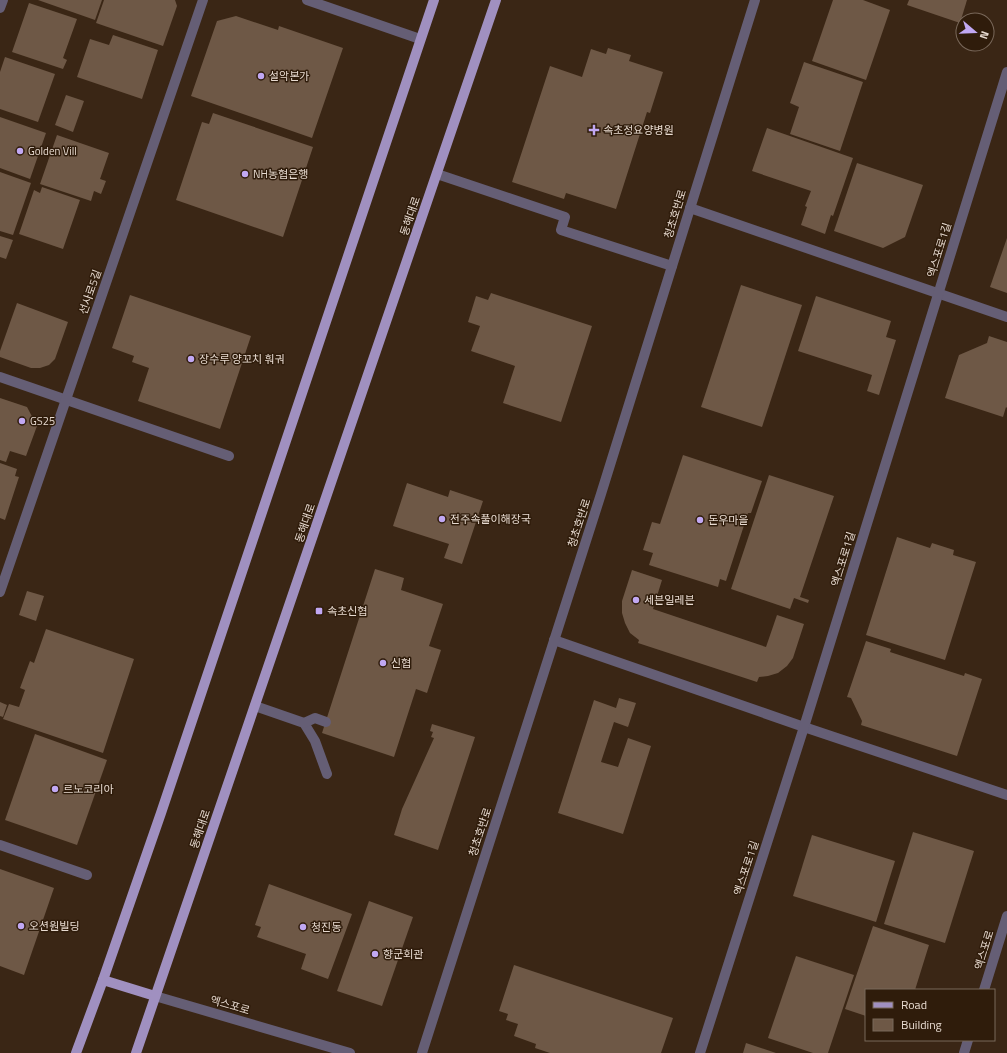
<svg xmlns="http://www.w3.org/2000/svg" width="1007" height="1053" font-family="'Titillium Web','Noto Sans KR',sans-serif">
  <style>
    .building { fill: #6e5846 }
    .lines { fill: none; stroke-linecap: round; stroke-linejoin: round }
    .service { stroke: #655e75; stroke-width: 10 }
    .pedestrian { stroke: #655e75; stroke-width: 10 }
    .minor { stroke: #655e75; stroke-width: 10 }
    .tertiary { stroke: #655e75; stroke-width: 10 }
    .primary { stroke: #a090c0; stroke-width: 10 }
    .poi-dot { fill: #c1a8f3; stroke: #2f1c0b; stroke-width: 1.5 }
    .labels { text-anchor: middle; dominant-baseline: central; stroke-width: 3; stroke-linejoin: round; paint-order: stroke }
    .poi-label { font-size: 11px; fill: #e8dbd1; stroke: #2f1c0b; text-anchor: start }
    .street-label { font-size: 11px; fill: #e8dbd1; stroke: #2f1c0b }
  </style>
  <rect width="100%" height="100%" fill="#3a2615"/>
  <g class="building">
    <polygon points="38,0 102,0 95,20"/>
    <polygon points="104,0 175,0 177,6 163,46 96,23"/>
    <polygon points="833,0 863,0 890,10 866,80 812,61"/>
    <polygon points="909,0 967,0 960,23 907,5"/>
    <polygon points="29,3 77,19 63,58 67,60 63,69 12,52"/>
    <polygon points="236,16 278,30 279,26 343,48 312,138 191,96 217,21"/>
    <polygon points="113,35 158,50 142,99 77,77 90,39 109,45"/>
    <polygon points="608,48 631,55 629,61 663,72 650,113 647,112 616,209 566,193 564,199 512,182 550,66 582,77 591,49 606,54"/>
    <polygon points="5,57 55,74 38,122 0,109 0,72"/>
    <polygon points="804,62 863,82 840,151 790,134 799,107 790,103"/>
    <polygon points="66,95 84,101 73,132 55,125"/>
    <polygon points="213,113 313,147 283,237 176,200 202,122 209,124"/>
    <polygon points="0,117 46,133 30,179 0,168"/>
    <polygon points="767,128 853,158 833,216 831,215 825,234 801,225 807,207 805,206 811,191 752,171"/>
    <polygon points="57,135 109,153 100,179 106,181 101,194 94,191 91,201 40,184"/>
    <polygon points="857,163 923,185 905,237 883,248 834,231"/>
    <polygon points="0,172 31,183 13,235 0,231"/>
    <polygon points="42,187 80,200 63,249 19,234 34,190 40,193"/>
    <polygon points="0,236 13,240 6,259 0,257"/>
    <polygon points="1007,238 1007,293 990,287"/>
    <polygon points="741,285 802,305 762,427 701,407"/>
    <polygon points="491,293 592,326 561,422 503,403 515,366 471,351 480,326 468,322 476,296 488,300"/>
    <polygon points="130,295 251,336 220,429 138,401 149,368 132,362 134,356 112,348"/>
    <polygon points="816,296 891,321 886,337 896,340 879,395 867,391 872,375 798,351"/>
    <polygon points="17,303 68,322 55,359 49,365 40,368 31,368 0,357 0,351"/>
    <polygon points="989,336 1007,342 1007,408 1006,407 1003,417 945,398 959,355 987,343"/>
    <polygon points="0,398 27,407 37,426 26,456 10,451 6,462 0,460"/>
    <polygon points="683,455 762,481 751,513 748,513 726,581 720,579 718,587 649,565 653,553 643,550 652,522 660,524"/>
    <polygon points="0,463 17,469 15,476 19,477 5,520 0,518"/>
    <polygon points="769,475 834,496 800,597 809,600 808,603 794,598 790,609 731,589"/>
    <polygon points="407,483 448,497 450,490 483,501 462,564 444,558 449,544 393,526"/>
    <polygon points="897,537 930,548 932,543 954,550 953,555 976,562 945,660 866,635"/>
    <polygon points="375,569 404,578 401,590 443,604 429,646 441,650 427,693 416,689 394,757 322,733"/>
    <polygon points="632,570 662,580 653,609 766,647 777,615 804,624 793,658 787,666 778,673 768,676 759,677 757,682 638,643 639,640 630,633 625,623 622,613 622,601"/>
    <polygon points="27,591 44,596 36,621 19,615"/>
    <polygon points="46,629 134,659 103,753 3,719 9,704 19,707 25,690 20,688 30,661 34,663"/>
    <polygon points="866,641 891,649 890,652 964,676 965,673 982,679 957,756 861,725 862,721 851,698 847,697"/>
    <polygon points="619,698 636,703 628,727 614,722 601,762 618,767 628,738 651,746 623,834 558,813 594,700 616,708"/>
    <polygon points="0,702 7,705 3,717 0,716"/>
    <polygon points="432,724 475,737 438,850 394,835 402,809 434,738 431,737 433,732 430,731"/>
    <polygon points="35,734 107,760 77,845 5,820"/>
    <polygon points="913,832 974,851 945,943 884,924"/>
    <polygon points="812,835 895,861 876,922 793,896"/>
    <polygon points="0,869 54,888 24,975 0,966"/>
    <polygon points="269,884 352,914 328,979 301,969 306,954 257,937 261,927 255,925"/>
    <polygon points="369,901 413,917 382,1006 337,991"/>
    <polygon points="873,926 929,945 915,990 866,990 866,1016 845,1009"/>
    <polygon points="796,956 854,975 828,1053 813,1053 768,1038"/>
    <polygon points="514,965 673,1018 661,1053 550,1053 535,1048 536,1044 514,1036 518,1024 506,1020 508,1014 499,1011"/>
    <polygon points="746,1043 776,1053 743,1053"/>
  </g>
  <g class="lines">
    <g class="service">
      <polyline points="437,174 565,217 561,230 672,266"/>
      <polyline points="255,706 304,723 315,741 327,774"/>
      <polyline points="304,723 315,718 326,722"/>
    </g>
    <g class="pedestrian">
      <polyline points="0,377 229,456"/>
      <polyline points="0,845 87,875"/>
    </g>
    <g class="minor">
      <polyline points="307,0 420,39"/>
      <polyline points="0,8 3,0"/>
      <polyline points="690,208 1007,317"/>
      <polyline points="0,592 203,0"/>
      <polyline points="554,640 804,727 1007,795"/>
      <polyline points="984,990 1007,916"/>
      <polyline points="155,996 350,1053"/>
      <polyline points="700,1053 804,727 1007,72"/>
      <polyline points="964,1053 968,1040"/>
    </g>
    <polyline class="tertiary" points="422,1053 601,494 755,0"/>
    <g class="primary">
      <polyline points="103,980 155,996"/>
      <polyline points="76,1053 103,980 161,813 434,0"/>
      <polyline points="136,1053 496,0"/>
    </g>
  </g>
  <g class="poi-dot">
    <circle cx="261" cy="76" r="4"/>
    <path d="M592 124h4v4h4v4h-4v4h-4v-4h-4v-4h4z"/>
    <circle cx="20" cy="151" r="4"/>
    <circle cx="245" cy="174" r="4"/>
    <circle cx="191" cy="359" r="4"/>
    <circle cx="22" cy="421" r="4"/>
    <circle cx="442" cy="519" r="4"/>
    <circle cx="700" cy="520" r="4"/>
    <circle cx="636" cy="600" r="4"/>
    <rect x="315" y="607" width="8" height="8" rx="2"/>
    <circle cx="383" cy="663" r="4"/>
    <circle cx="55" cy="789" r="4"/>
    <circle cx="21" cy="926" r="4"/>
    <circle cx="303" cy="927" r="4"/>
    <circle cx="375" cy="954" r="4"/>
  </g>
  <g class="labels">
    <g class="poi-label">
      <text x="269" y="76">설악본가</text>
      <text x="603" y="130">속초정요양병원</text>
      <text x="28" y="151">Golden Vill</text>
      <text x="253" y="174">NH농협은행</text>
      <text x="199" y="359">장수루 양꼬치 훠궈</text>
      <text x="30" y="421">GS25</text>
      <text x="450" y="519">전주속풀이해장국</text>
      <text x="708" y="520">돈우마을</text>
      <text x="644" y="600">세븐일레븐</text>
      <text x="327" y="611">속초신협</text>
      <text x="391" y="663">신협</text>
      <text x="63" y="789">르노코리아</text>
      <text x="29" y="926">오션원빌딩</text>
      <text x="311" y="927">청진동</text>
      <text x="383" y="954">향군회관</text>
    </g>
    <g class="street-label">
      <text transform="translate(675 214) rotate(-73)">청초호반로</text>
      <text transform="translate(410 216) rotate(-71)">동해대로</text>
      <text transform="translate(939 250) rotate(-73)">엑스포로1길</text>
      <text transform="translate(90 292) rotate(-71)">선사로5길</text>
      <text transform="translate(305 523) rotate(-71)">동해대로</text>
      <text transform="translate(579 523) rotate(-72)">청초호반로</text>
      <text transform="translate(843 559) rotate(-73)">엑스포로1길</text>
      <text transform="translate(200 829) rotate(-71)">동해대로</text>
      <text transform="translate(480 832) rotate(-72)">청초호반로</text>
      <text transform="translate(746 868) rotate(-72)">엑스포로1길</text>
      <text transform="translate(984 950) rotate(-73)">엑스포로</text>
      <text transform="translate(230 1005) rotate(16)">엑스포로</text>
    </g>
  </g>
  <rect x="865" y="989" width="130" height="52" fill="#2f1c0b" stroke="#79685a"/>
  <rect x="873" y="1002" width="20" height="6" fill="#a090c0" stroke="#79685a"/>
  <text x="901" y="1009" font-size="12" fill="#e8dbd1">Road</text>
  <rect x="873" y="1019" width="20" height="12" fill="#6e5846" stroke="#79685a"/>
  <text x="901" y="1029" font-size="12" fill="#e8dbd1">Building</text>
  <g transform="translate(975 32) rotate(109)"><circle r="19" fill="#2f1c0b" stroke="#79685a"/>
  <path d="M0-3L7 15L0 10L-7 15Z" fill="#c1a8f3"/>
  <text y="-6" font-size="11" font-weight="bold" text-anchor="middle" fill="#e8dbd1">N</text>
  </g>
</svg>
